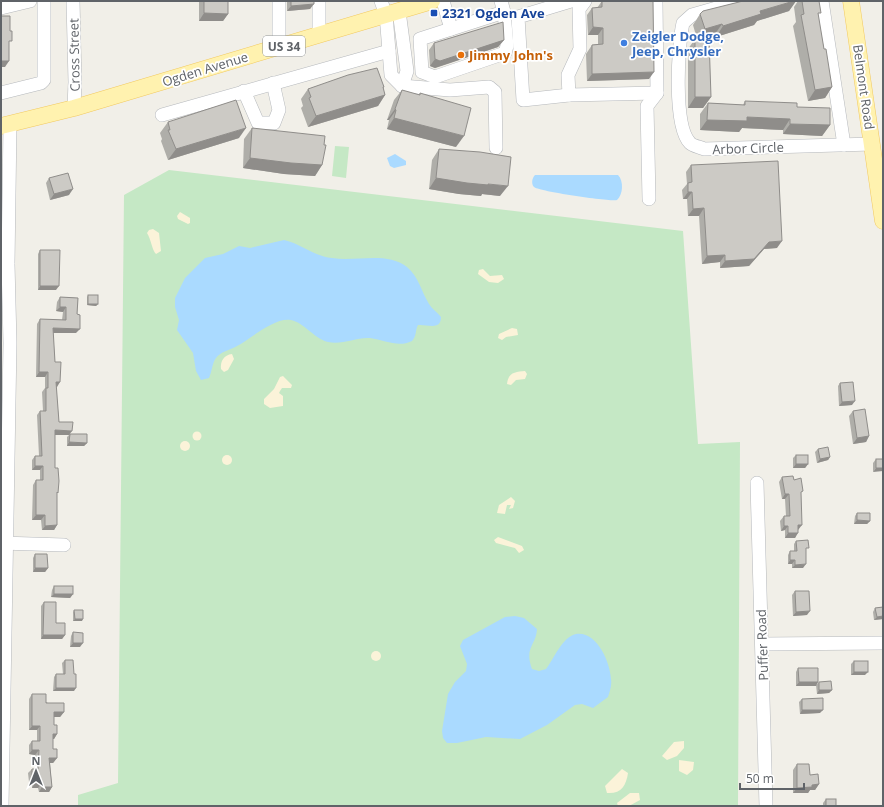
<svg xmlns="http://www.w3.org/2000/svg" width="884" height="807" font-family="'Open Sans',sans-serif">
  <style>
    .green { fill: #c5e8c5 }
    .sand { fill: #fbf3d9 }
    .water { fill: #aadaff }
    .lines { fill: none; stroke-linecap: round; stroke-linejoin: round }
    .minor-casing { stroke: #b5b8bc; stroke-width: 14 }
    .major-casing { stroke: #f2c960; stroke-width: 17 }
    .minor { stroke: #fff; stroke-width: 13 }
    .major { stroke: #fff2af; stroke-width: 16 }
    .wall { fill: #afaea9 }
    .shaded-wall { fill: #8f8d8a }
    .building { fill: #cccac5; stroke: #8f8d8a }
    .transit-dot { fill: #1a4fb4; stroke: #fff; stroke-width: 1.5 }
    .shop-dot { fill: #3f7fe0; stroke: #fff; stroke-width: 1.5 }
    .food-dot { fill: #e8710a; stroke: #fff; stroke-width: 1.5 }
    .labels { text-anchor: middle; dominant-baseline: central; stroke-width: 3.5; stroke-linejoin: round; paint-order: stroke }
    .shield { fill: #fff; stroke: #8f9295; stroke-width: 1 }
    .shield-label { font-size: 12px; font-weight: bold; fill: #5f6368 }
    .transit-label { font-size: 13px; font-weight: bold; fill: #164399; stroke: #fff; text-anchor: start }
    .shop-label { font-size: 13px; font-weight: bold; fill: #366cbe; stroke: #fff; text-anchor: start }
    .street-label { font-size: 13px; fill: #5f6368; stroke: #fff }
    .food-label { font-size: 13px; font-weight: bold; fill: #c56008; stroke: #fff; text-anchor: start }
  </style>
  <rect width="100%" height="100%" fill="#f1efe8"/>
  <g class="green">
    <polygon points="335,146 349,147 346,178 332,176"/>
    <polygon points="169,170 683,231 698,444 740,442 738,806 78,806 78,795 118,783 124,195"/>
  </g>
  <g class="sand">
    <polygon points="180,212 190,218 190,223 188,224 178,219 177,216"/>
    <path d="M153 229 159 233 161 251 156 254C152 250 151 239 147 233L149 230Z"/>
    <polygon points="483,269 490,276 502,275 504,279 498,283 489,282 478,274 479,270"/>
    <polygon points="512,328 517,329 518,335 506,337 502,340 498,338 499,334"/>
    <path d="M232 354 234 359 228 370 224 372 221 369C220 361 224 355 232 354Z"/>
    <path d="M525 371 527 374 525 379 516 380 511 385 507 384C508 372 516 372 525 371Z"/>
    <polygon points="283,376 292,385 291,388 282,388 280,391 279,393 283,396 283,406 270,408 264,404 264,399 274,389 280,377"/>
    <circle cx="197" cy="436" r="4.5"/>
    <circle cx="185" cy="446" r="5"/>
    <circle cx="227" cy="460" r="5"/>
    <polygon points="511,497 515,501 513,508 509,509 511,505 507,505 505,514 497,513 499,505"/>
    <polygon points="498,537 522,546 524,550 519,553 515,548 496,543 494,540"/>
    <circle cx="376" cy="656" r="5"/>
    <polygon points="684,741 684,748 677,756 667,760 662,756 674,742"/>
    <polygon points="679,760 694,762 693,770 687,775 679,771"/>
    <path d="M622 769 628 773C626 786 621 794 607 793L605 786Z"/>
    <polygon points="630,793 639,793 640,800 629,806 618,806 617,803"/>
  </g>
  <g class="water">
    <polygon points="395,154 406,161 406,165 394,168 390,166 387,158"/>
    <path d="M535 175H618C624 181 623 195 617 200 611 202 537 191 534 187 531 184 532 178 535 175Z"/>
    <path d="M284 240C302 244 313 256 332 258 356 262 387 251 407 267 419 277 421 291 429 304 432 309 437 312 441 317 441 331 427 324 418 325 415 330 417 336 412 341 398 348 385 340 370 338 356 337 343 345 328 342 313 338 305 323 291 320 274 317 251 339 237 346 230 350 220 352 216 358 212 363 212 372 209 378L201 380 196 371 193 353 177 330 179 320 175 307V298L185 278 205 258 223 254 239 246 250 248Z"/>
    <path d="M515 616 524 618 537 629C536 646 524 647 532 669L539 671 546 669C554 659 562 637 576 634 597 631 610 662 611 679 612 685 610 691 608 697L593 708 582 704 575 705 547 725 520 739 486 737 457 743H447L443 738 442 731 448 694 455 682 466 671 467 664 460 646 463 640 505 617Z"/>
  </g>
  <g class="lines">
    <g class="minor-casing">
      <g id="minor">
        <polyline points="73,1 75,82 74,108"/>
        <polyline points="279,1 279,47"/>
        <polyline points="381,1 386,15 391,75 402,86 450,90 489,87 495,92 496,148"/>
        <polyline points="443,1 451,29 504,12 501,1"/>
        <polyline points="585,1 579,9 580,49 568,75 569,95 657,93 656,1"/>
        <path d="M741 1 692 15 683 23C678 45 673 126 690 143 693 146 700 147 704 149L872 144"/>
        <polyline points="822,1 844,145"/>
        <polyline points="1,8 30,1"/>
        <polyline points="399,11 407,71 402,86"/>
        <polyline points="451,29 420,39 422,72 435,77 505,53 507,46 504,12"/>
        <polyline points="319,35 319,1"/>
        <polyline points="244,91 258,123 274,123 279,110 273,83"/>
        <polyline points="1,93 41,83 44,80 44,1"/>
        <polyline points="569,95 523,100 518,17 571,1"/>
        <polyline points="162,115 389,51"/>
        <polyline points="649,199 647,106 657,93"/>
        <polyline points="757,483 766,806"/>
        <polyline points="1,543 64,545"/>
        <polyline points="762,644 883,643"/>
        <polyline points="2,806 10,343 8,264 10,124"/>
      </g>
    </g>
    <g class="major-casing">
      <g id="major">
        <polyline points="851,1 883,221"/>
        <polyline points="1,126 74,108 432,1"/>
      </g>
    </g>
    <use href="#minor" class="minor"/>
    <use href="#major" class="major"/>
  </g>
  <g class="wall">
    <polygon points="199,1 228,1 228,14 223,21 199,21"/>
    <polygon points="287,1 314,1 310,9 287,11"/>
    <polygon points="602,1 653,1 649,79 587,81 586,54 592,45 598,44 598,35 588,35 587,15 592,8 597,8"/>
    <polygon points="743,1 796,1 789,11 757,21 754,25 716,37 715,34 701,39 711,97 703,108 688,108 688,49 695,39 697,39 693,25 700,14"/>
    <polygon points="798,1 819,1 818,17 824,49 832,87 825,98 808,101 793,26 796,22 794,7"/>
    <polygon points="504,40 498,47 435,68 430,66 429,50 434,43"/>
    <polygon points="384,87 383,88 385,95 378,106 308,127 301,108 303,106 301,99 308,89"/>
    <polygon points="402,90 419,95 420,93 456,147 387,129 389,120 387,120 394,100"/>
    <polygon points="745,101 797,107 830,125 822,136 783,134 783,130 742,128 739,132 700,130 700,114 708,103 743,105"/>
    <polygon points="168,122 239,138 168,160 161,141 162,139 160,133"/>
    <polygon points="252,128 322,165 315,176 284,174 243,168 244,139"/>
    <polygon points="439,149 500,196 482,194 481,196 459,194 429,189 432,160"/>
    <polygon points="691,165 777,248 764,249 749,266 720,268 720,262 702,264 699,216 688,216 687,199 683,199 682,190 687,184 686,172"/>
    <polygon points="49,178 69,195 50,200 46,183"/>
    <polygon points="40,250 56,290 38,290 38,254"/>
    <polygon points="88,295 98,304 96,306 87,305 87,297"/>
    <polygon points="60,297 78,298 76,333 53,333 55,362 57,387 56,387 59,422 70,434 87,443 84,446 67,446 67,437 69,435 55,435 55,468 57,525 54,530 42,530 41,520 32,520 33,485 36,480 40,480 40,470 32,470 32,460 35,456 39,456 37,415 40,411 43,411 42,392 45,388 45,377 36,377 37,324 40,319 62,320 63,312 56,311 57,302"/>
    <polygon points="840,383 852,405 839,406 838,386"/>
    <polygon points="853,411 869,436 866,442 853,444 849,416"/>
    <polygon points="818,449 830,457 828,460 817,463 815,452"/>
    <polygon points="796,455 808,464 805,468 793,468 793,458"/>
    <polygon points="876,459 883,459 873,472 873,463"/>
    <polygon points="782,477 794,480 801,495 798,530 795,538 785,538 785,530 781,531 780,521 784,516 786,516 785,499 782,499 779,482"/>
    <polygon points="857,513 870,521 867,524 854,524 855,516"/>
    <polygon points="796,541 806,552 803,568 792,568 792,564 788,564 788,555 790,551 794,551 794,544"/>
    <polygon points="35,554 48,568 45,572 33,572 33,558"/>
    <polygon points="54,586 73,594 70,598 51,597 52,590"/>
    <polygon points="795,591 807,615 793,616 792,595"/>
    <polygon points="44,602 56,623 65,635 62,639 41,639 41,606"/>
    <polygon points="883,607 883,619 874,620 873,612 875,608"/>
    <polygon points="74,610 82,621 73,621 73,612"/>
    <polygon points="73,632 80,647 70,647 71,636"/>
    <polygon points="65,660 74,674 74,691 53,691 54,677 56,674 63,674 62,663"/>
    <polygon points="854,661 865,675 851,675 851,664"/>
    <polygon points="798,668 816,686 796,686 796,672"/>
    <polygon points="819,682 832,690 829,693 817,694 816,685"/>
    <polygon points="32,694 64,712 60,717 54,717 54,725 57,734 54,739 53,739 53,749 57,758 53,763 50,763 52,787 49,792 39,792 38,788 32,788 32,782 29,782 28,773 32,769 35,769 35,755 29,754 29,745 32,741 37,741 37,730 29,730 29,699"/>
    <polygon points="802,699 820,713 800,714 799,702"/>
    <polygon points="797,764 810,775 819,784 815,790 810,790 808,793 793,793 793,770"/>
    <polygon points="826,799 836,806 823,806 823,803"/>
  </g>
  <g class="shaded-wall">
    <polygon points="794,1 796,1 789,11 757,21 754,25 716,37 723,26 760,11"/>
    <polygon points="314,4 310,9 287,11 291,6"/>
    <polygon points="204,13 228,14 223,21 199,21"/>
    <polygon points="722,24 715,34 697,40 705,29"/>
    <polygon points="593,27 603,28 598,35 588,35"/>
    <polygon points="504,40 498,47 435,68 430,66 435,59"/>
    <polygon points="1,61 9,61 5,67 1,67"/>
    <polygon points="654,72 649,79 587,81 592,74"/>
    <polygon points="832,87 825,98 808,101 815,90"/>
    <polygon points="385,95 378,106 308,127 316,116"/>
    <polygon points="695,97 711,97 703,108 688,108"/>
    <polygon points="395,109 396,110 389,120 387,120"/>
    <polygon points="747,117 790,119 783,130 742,128 739,132 700,130 707,120"/>
    <polygon points="394,118 464,136 456,147 387,129"/>
    <polygon points="790,124 830,125 822,136 783,134"/>
    <polygon points="246,128 239,138 168,160 176,149"/>
    <polygon points="250,158 322,165 315,176 284,174 243,168"/>
    <polygon points="436,178 488,184 508,186 500,196 482,194 481,196 459,194 429,189"/>
    <polygon points="73,189 69,195 50,200 54,194"/>
    <polygon points="688,192 692,192 687,199 683,199"/>
    <polygon points="704,208 699,216 688,216 693,209"/>
    <polygon points="782,241 777,248 764,249 749,266 720,268 725,261 769,242"/>
    <polygon points="725,255 720,262 702,264 707,256"/>
    <polygon points="40,286 59,286 56,290 38,290"/>
    <polygon points="88,304 98,304 96,306 87,305"/>
    <polygon points="60,307 66,307 63,312 56,311"/>
    <polygon points="53,328 80,329 76,333 50,333"/>
    <polygon points="39,372 48,372 45,377 36,377"/>
    <polygon points="56,382 60,382 57,387 53,387"/>
    <polygon points="855,401 852,405 839,406 842,402"/>
    <polygon points="55,430 72,431 69,435 52,435"/>
    <polygon points="869,436 866,442 853,444 857,438"/>
    <polygon points="69,442 87,443 84,446 67,446"/>
    <polygon points="830,457 828,460 817,463 820,459"/>
    <polygon points="796,464 808,464 805,468 793,468"/>
    <polygon points="35,466 43,466 40,470 32,470"/>
    <polygon points="876,468 883,468 883,471 873,472"/>
    <polygon points="785,494 789,494 785,499 782,499"/>
    <polygon points="36,515 45,515 41,520 32,520"/>
    <polygon points="857,520 870,521 867,524 854,524"/>
    <polygon points="57,525 54,530 42,530 45,526"/>
    <polygon points="798,525 802,525 798,530"/>
    <polygon points="784,526 788,526 785,530 781,531"/>
    <polygon points="788,533 798,533 795,538 785,538"/>
    <polygon points="790,560 795,560 792,564 788,564"/>
    <polygon points="806,564 803,568 792,568 795,565"/>
    <polygon points="35,568 48,568 45,572 33,572"/>
    <polygon points="54,594 73,594 70,598 51,597"/>
    <polygon points="810,611 807,615 793,616 796,612"/>
    <polygon points="883,616 883,619 874,620 877,617"/>
    <polygon points="75,619 83,619 82,621 73,621"/>
    <polygon points="43,635 65,635 62,639 41,639"/>
    <polygon points="73,643 83,643 80,647 70,647"/>
    <polygon points="854,672 868,672 865,675 851,675"/>
    <polygon points="799,682 818,682 816,686 796,686"/>
    <polygon points="56,688 76,688 74,691 53,691"/>
    <polygon points="819,690 832,690 829,693 817,694"/>
    <polygon points="802,710 823,710 820,713 800,714"/>
    <polygon points="54,712 64,712 60,717 51,717"/>
    <polygon points="32,726 40,726 37,730 29,730"/>
    <polygon points="53,734 57,734 54,739 50,739"/>
    <polygon points="32,750 39,750 35,755 29,754"/>
    <polygon points="49,758 57,758 53,763 46,763"/>
    <polygon points="32,777 35,777 32,782 29,782"/>
    <polygon points="35,783 42,783 38,788 32,788"/>
    <polygon points="819,784 815,790 810,790 808,793 793,793 797,788 812,785"/>
    <polygon points="42,787 52,787 49,792 39,792"/>
  </g>
  <g class="building">
    <polygon points="204,1 228,1 228,14 204,13"/>
    <polygon points="291,1 314,1 314,4 291,6"/>
    <polygon points="602,1 653,1 654,72 592,74 592,45 603,44 603,28 593,27 592,8 602,7"/>
    <polygon points="743,1 794,1 760,11 761,14 723,26 722,24 705,29 700,14 703,11"/>
    <polygon points="802,1 819,1 821,13 818,13 824,49 826,49 832,87 815,90 801,15 804,14"/>
    <polygon points="1,16 10,16 10,31 12,31 12,41 9,41 9,61 1,61"/>
    <polygon points="503,22 504,40 440,61 435,59 434,43"/>
    <polygon points="709,38 711,97 695,97 695,39"/>
    <polygon points="377,68 384,87 383,87 385,95 316,116 309,98 311,97 308,89 348,75"/>
    <polygon points="402,90 420,95 420,93 471,108 464,136 394,118 396,110 395,109"/>
    <polygon points="236,100 246,128 176,149 168,130 170,130 168,122"/>
    <polygon points="745,101 797,103 797,107 830,108 830,125 790,124 790,119 747,117 747,121 707,120 708,103 745,105"/>
    <polygon points="252,128 325,136 324,145 326,145 322,165 291,163 250,158"/>
    <polygon points="439,149 480,152 511,157 508,186 488,184 488,185 467,183 436,178"/>
    <polygon points="778,161 782,241 769,242 754,259 725,261 725,255 707,256 704,208 693,209 692,192 688,192 688,183 692,182 691,165"/>
    <polygon points="68,173 73,189 54,194 49,178"/>
    <polygon points="40,250 60,250 59,286 40,286"/>
    <rect x="88" y="295" width="10" height="9"/>
    <polygon points="60,297 78,298 77,314 80,315 80,329 53,328 55,362 61,362 60,382 56,382 59,422 73,422 72,431 55,430 55,468 58,468 59,481 58,493 57,492 57,525 45,526 45,515 36,515 36,480 43,480 43,466 35,466 35,456 42,456 40,411 46,411 46,388 48,388 48,372 39,372 40,319 66,320 66,307 60,307"/>
    <polygon points="853,382 855,401 842,402 840,383"/>
    <polygon points="865,409 869,436 857,438 853,411"/>
    <polygon points="70,434 87,434 87,443 69,442"/>
    <polygon points="828,447 830,457 820,459 818,449"/>
    <rect x="796" y="455" width="12" height="9"/>
    <rect x="876" y="459" width="7" height="9"/>
    <polygon points="793,476 794,480 801,478 803,491 801,492 802,525 798,525 798,533 788,533 788,526 784,526 784,516 790,516 789,494 785,494 782,477"/>
    <polygon points="857,513 870,513 870,521 857,520"/>
    <polygon points="808,540 809,548 806,548 806,564 795,565 795,560 790,560 790,551 797,551 796,541"/>
    <polygon points="35,554 47,554 48,568 35,568"/>
    <rect x="54" y="586" width="19" height="8"/>
    <polygon points="795,591 809,591 810,611 796,612"/>
    <polygon points="44,602 56,602 56,623 65,623 65,635 43,635"/>
    <polygon points="883,607 883,616 877,617 875,608"/>
    <polygon points="74,610 83,610 83,619 75,619"/>
    <polygon points="73,632 83,633 83,643 73,643"/>
    <polygon points="65,660 73,660 74,674 76,674 76,688 56,688 56,674 65,674"/>
    <rect x="854" y="661" width="14" height="11"/>
    <polygon points="798,668 818,668 818,682 799,682"/>
    <polygon points="831,681 832,690 819,690 819,682"/>
    <polygon points="32,694 46,694 46,703 64,703 64,712 54,712 54,725 57,725 57,734 53,734 53,749 57,749 57,758 49,758 52,787 42,787 42,783 35,783 35,777 32,777 32,769 38,769 39,750 32,750 32,741 40,741 40,726 32,726"/>
    <polygon points="823,698 823,710 802,710 802,699"/>
    <polygon points="797,764 809,764 810,775 818,774 819,784 812,785 812,787 797,788"/>
    <rect x="826" y="799" width="10" height="7"/>
  </g>
  <rect class="transit-dot" x="430" y="9" width="8" height="8" rx="2"/>
  <circle class="shop-dot" cx="624" cy="43" r="4"/>
  <circle class="food-dot" cx="461" cy="55" r="4"/>
  <g class="labels">
    <rect class="shield" x="263" y="36" width="42" height="20" rx="3"/>
    <g class="shield-label">
      <text x="284" y="46">US 34</text>
    </g>
    <g class="transit-label">
      <text x="442" y="13">2321 Ogden Ave</text>
    </g>
    <g class="shop-label">
      <text x="632" y="36">Zeigler Dodge,<tspan x="632" dy="15">Jeep, Chrysler</tspan></text>
    </g>
    <g class="street-label">
      <text transform="translate(74 55) rotate(-91)">Cross Street</text>
      <text transform="translate(205 69) rotate(-17)">Ogden Avenue</text>
      <text transform="translate(864 87) rotate(82)">Belmont Road</text>
      <text transform="translate(748 148) rotate(-2)">Arbor Circle</text>
      <text transform="translate(762 645) rotate(-92)">Puffer Road</text>
    </g>
    <g class="food-label">
      <text x="469" y="55">Jimmy John's</text>
    </g>
  </g>
  <rect width="884" height="807" fill="none" stroke="#5f6368" stroke-width="4"/>
  <g transform="translate(36 771)" stroke="#ffffff" stroke-width="3" paint-order="stroke">
  <path d="M0-3L7 15L0 10L-7 15Z" fill="#5f6368"/>
  <text y="-6" font-size="11" font-weight="bold" text-anchor="middle" fill="#5f6368">N</text>
  </g>
  <path d="M740 783v6h64v-6" fill="none" stroke="#5f6368" stroke-width="2"/>
  <text x="746" y="783" font-size="12" fill="#5f6368" stroke="#ffffff" stroke-width="3" paint-order="stroke">50 m</text>
</svg>
